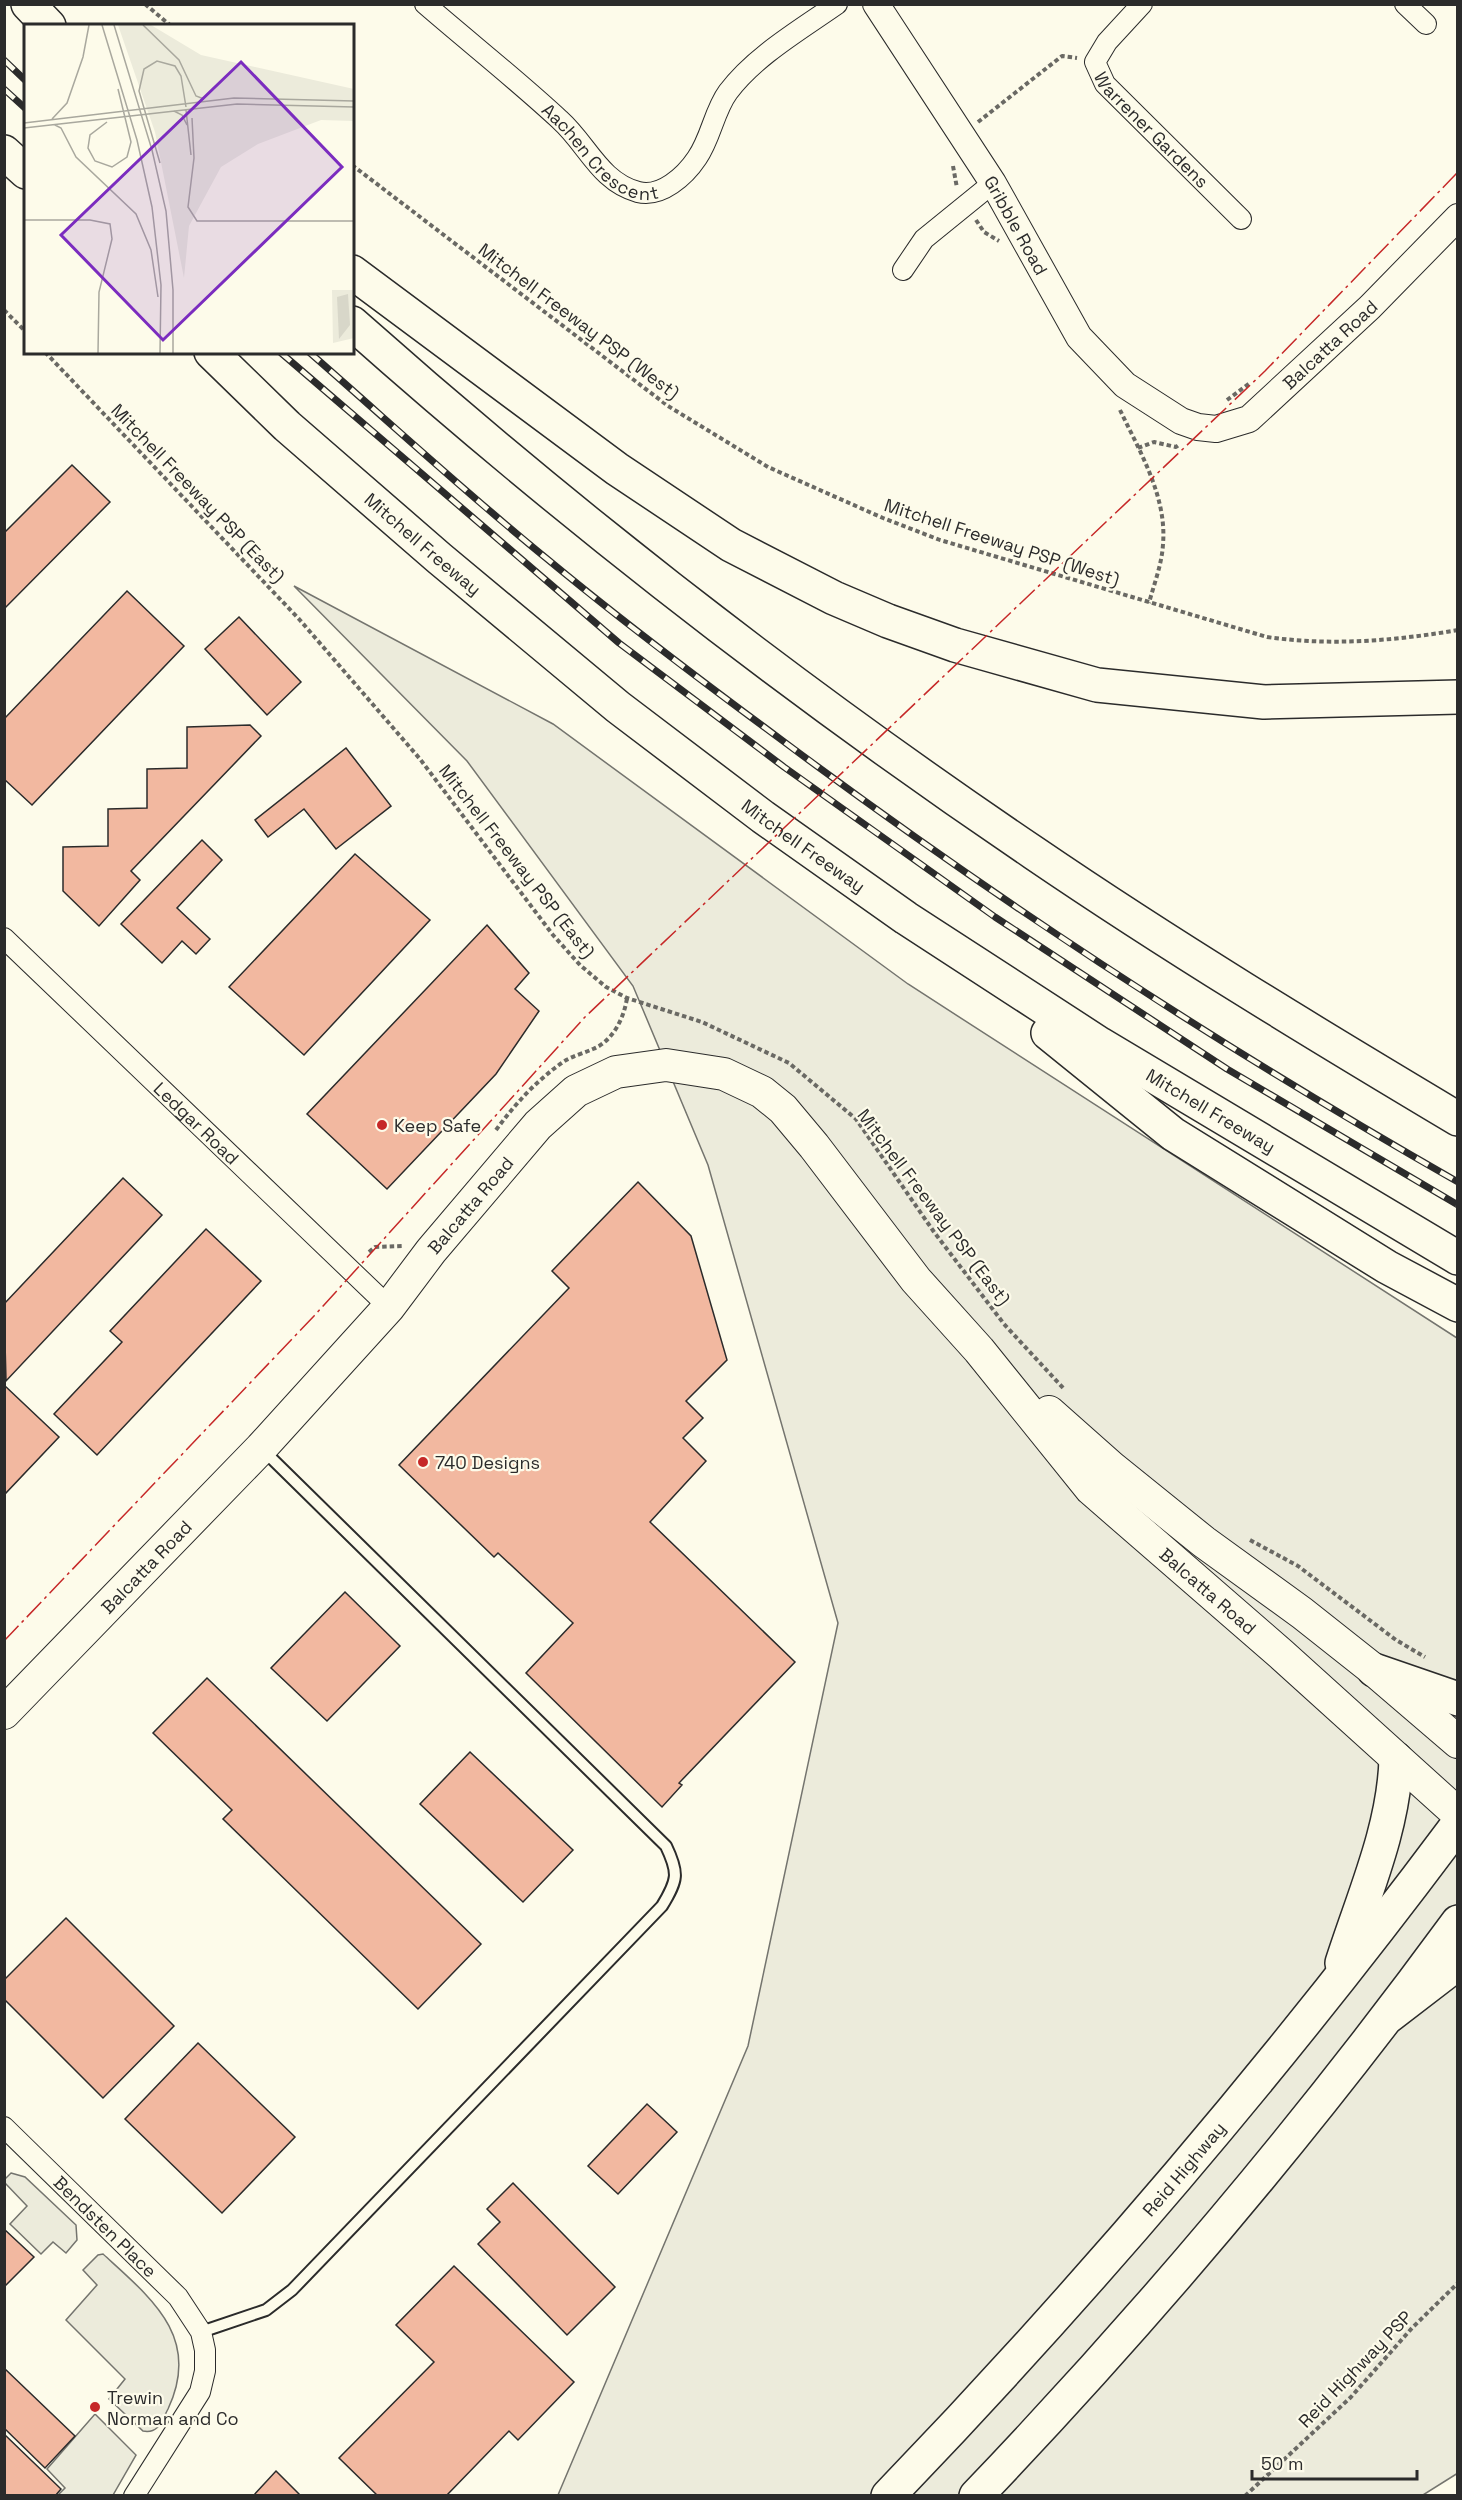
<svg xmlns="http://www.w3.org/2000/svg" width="1462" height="2500" font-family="'Space Grotesk',sans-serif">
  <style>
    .green { fill: #ecebdb; stroke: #74746e; stroke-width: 1.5 }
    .building { fill: #f2b8a0; stroke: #2b2b2b; stroke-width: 1.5 }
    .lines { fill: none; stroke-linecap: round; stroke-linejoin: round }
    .service-casing { stroke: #2b2b2b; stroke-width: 14 }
    .minor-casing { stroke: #2b2b2b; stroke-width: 22 }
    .tertiary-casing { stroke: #2b2b2b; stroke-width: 28 }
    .primary-casing { stroke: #2b2b2b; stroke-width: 34 }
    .trunk-casing { stroke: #2b2b2b; stroke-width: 36 }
    .motorway-casing { stroke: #2b2b2b; stroke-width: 36 }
    .path { stroke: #6a6964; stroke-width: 4; stroke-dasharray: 4.5 3; stroke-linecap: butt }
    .service { stroke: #fdfbea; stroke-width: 10 }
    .minor { stroke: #fdfbea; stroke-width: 20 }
    .tertiary { stroke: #fdfbea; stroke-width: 26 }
    .primary { stroke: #fdfbea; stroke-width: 32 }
    .trunk { stroke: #fdfbea; stroke-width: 33 }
    .motorway { stroke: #fdfbea; stroke-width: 33 }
    .rail-casing { stroke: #2b2b2b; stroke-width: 7 }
    .rail { stroke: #fdfbea; stroke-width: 4.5; stroke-dasharray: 14; stroke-linecap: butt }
    .power { stroke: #c62828; stroke-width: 1.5; stroke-dasharray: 21 4.5 3 4.5; stroke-linecap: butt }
    .poi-dot { fill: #c62828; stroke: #fdfbea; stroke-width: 2 }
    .labels { text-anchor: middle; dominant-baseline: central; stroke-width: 4.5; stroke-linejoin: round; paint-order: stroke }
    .street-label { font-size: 18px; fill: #2b2b2b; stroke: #fdfbea }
    .poi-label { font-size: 18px; fill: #2b2b2b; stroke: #fdfbea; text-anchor: start }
    .inset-road { fill: none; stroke: #a9a89e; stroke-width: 1.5 }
    .view { fill: #7b2cbf; fill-opacity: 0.15; stroke: #7b2cbf; stroke-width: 3 }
    .inset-edge { fill: none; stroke: #2b2b2b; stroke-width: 3 }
  </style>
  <rect width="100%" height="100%" fill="#fdfbea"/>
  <g class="green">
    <polygon points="294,586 553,724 908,984 1457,1338 1458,2473 1423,2495 558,2495 748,2046 838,1623 708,1165 633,986 467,761"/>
    <polygon points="11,2173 25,2177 76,2225 77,2240 66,2253 53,2242 41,2254 10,2224 27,2206 5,2183 5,2179"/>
    <path d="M103 2254C151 2298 202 2337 168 2409 162 2420 159 2434 143 2431L109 2399 125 2379 66 2320 97 2285 83 2270 98 2255Z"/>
    <polygon points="95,2414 136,2455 113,2495 58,2495 65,2488 47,2469"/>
  </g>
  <g class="building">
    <polygon points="72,465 110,502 4,609 4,533"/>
    <polygon points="127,591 184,646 32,805 4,779 4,719"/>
    <polygon points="239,617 301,682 267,715 205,649"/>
    <polygon points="250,725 261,736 131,871 140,880 99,926 63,891 63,847 108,846 108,809 147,808 147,769 187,768 187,727"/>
    <polygon points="346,748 391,806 336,849 304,809 268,837 255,820"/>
    <polygon points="202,840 222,860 177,908 210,939 196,954 182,941 162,963 121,924"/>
    <polygon points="355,854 430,920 304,1055 229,987"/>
    <polygon points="487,925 529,973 515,989 539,1011 496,1074 387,1189 307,1114"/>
    <polygon points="123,1178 162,1215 6,1381 4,1304"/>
    <polygon points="638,1182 691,1236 727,1360 686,1401 703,1418 683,1438 706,1461 650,1522 795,1662 679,1783 682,1785 662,1807 526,1673 573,1623 498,1553 494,1557 399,1465 569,1288 552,1271"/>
    <polygon points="206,1229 261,1281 97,1455 54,1414 122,1342 110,1331"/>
    <polygon points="4,1385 59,1437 4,1495"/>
    <polygon points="345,1592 400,1646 327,1721 271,1668"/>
    <polygon points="207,1678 481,1944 418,2009 223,1819 232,1810 153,1733"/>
    <polygon points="470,1752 573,1850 523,1902 420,1804"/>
    <polygon points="66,1918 174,2026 103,2098 4,1999 4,1980"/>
    <polygon points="198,2043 295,2137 222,2213 125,2119"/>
    <polygon points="647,2104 677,2132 618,2194 588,2166"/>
    <polygon points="513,2183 615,2287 567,2335 478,2244 500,2222 487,2209"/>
    <polygon points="4,2229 34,2257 4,2287"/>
    <polygon points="454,2266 574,2382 518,2440 509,2431 446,2496 378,2496 339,2458 434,2362 396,2325"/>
    <polygon points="4,2368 75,2436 45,2468 4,2428"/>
    <polygon points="4,2434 61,2489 55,2496 4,2496"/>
    <polygon points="276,2471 301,2496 253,2496"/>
  </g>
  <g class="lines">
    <g class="service-casing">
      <path id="service" d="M201 2332 266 2310 292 2290 662 1906C678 1880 679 1873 666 1846L263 1450"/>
    </g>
    <g class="minor-casing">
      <g id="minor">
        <path id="s1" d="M425 4C470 43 517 80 560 120 587 144 600 182 638 192 661 198 685 176 697 158 711 138 714 111 728 92 755 56 800 30 837 4"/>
        <path id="s2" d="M1142 4 1107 42 1095 62 1105 84 1241 219"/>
        <polyline points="1405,4 1426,24"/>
        <polyline points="903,270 924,239 993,183"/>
        <path id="s3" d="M4 938 389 1307"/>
        <path id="s4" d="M4 2127 178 2297 201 2332 205 2350V2371L200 2392 134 2496"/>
      </g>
    </g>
    <g class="tertiary-casing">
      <g id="tertiary">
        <path id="s5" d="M876 4 993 183 1079 337 1125 385 1181 421 1198 427 1216 429 1249 419 1370 307 1458 217"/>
      </g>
    </g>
    <g class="primary-casing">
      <g id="primary">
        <polyline points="1049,1412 1111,1467 1204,1542 1302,1613 1374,1670 1458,1742"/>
        <path id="s6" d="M4 1713 261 1448 389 1307 431 1251 538 1125 576 1091 616 1072 666 1065 724 1074 762 1092 783 1109 814 1146 916 1280 979 1350 1091 1489 1281 1654 1458 1814"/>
      </g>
    </g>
    <g class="trunk-casing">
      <g id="trunk">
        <polyline points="1374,1670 1458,1699"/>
        <path d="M1342 1963C1363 1897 1394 1829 1396 1759"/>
        <path id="s7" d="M888 2496C1092 2284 1282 2060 1458 1824"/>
        <path d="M976 2496C1149 2315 1310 2124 1458 1922"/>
      </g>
    </g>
    <g class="motorway-casing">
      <g id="motorway">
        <polyline points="28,4 49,26"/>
        <polyline points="4,152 26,172"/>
        <polyline points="352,272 617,469 731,545 834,598 888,621 955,645 1097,685 1264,702 1458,697"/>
        <path d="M352 323C567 514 796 692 1034 853 1172 947 1314 1033 1458 1119"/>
        <path id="s8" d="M211 352 287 426 439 558 618 707 763 817 906 918 1100 1044 1458 1258"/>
        <polyline points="1048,1033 1173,1134 1387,1267 1458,1305"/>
        <polyline points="1389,2016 1458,1963"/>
      </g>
    </g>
    <g class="path">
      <polyline points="145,4 171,26"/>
      <polyline points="978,122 1062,56 1077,58"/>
      <path d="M352 165 668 406 768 467 883 518 940 540 1267 637C1330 646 1394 641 1458 630"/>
      <polyline points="953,166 957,188"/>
      <polyline points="976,220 984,232 999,241"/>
      <polyline points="4,310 26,332"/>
      <polyline points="45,352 299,619 420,759 553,935 580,965 606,987 627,998 702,1022 789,1063 856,1119 934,1232 1004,1324 1064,1389"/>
      <polyline points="1227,400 1250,383"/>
      <path d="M1120 410C1140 452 1167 497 1163 544 1162 564 1154 584 1149 603"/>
      <polyline points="1138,448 1154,442 1176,447 1180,444"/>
      <path d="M496 1130C515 1104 536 1081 563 1062 572 1056 584 1053 593 1049 613 1041 624 1018 627 998"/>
      <polyline points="369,1252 375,1247 402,1246"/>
      <polyline points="1250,1540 1298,1566 1396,1640 1425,1657"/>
      <polyline points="1245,2496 1351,2397 1412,2328 1458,2283"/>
    </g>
    <use href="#service" class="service"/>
    <use href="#minor" class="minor"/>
    <use href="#tertiary" class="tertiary"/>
    <use href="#primary" class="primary"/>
    <use href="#trunk" class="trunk"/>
    <use href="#motorway" class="motorway"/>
    <g class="rail-casing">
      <g id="rail">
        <polyline points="4,60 26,81"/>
        <polyline points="4,89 26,109"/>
        <polyline points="280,352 619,643 784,767 995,917 1227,1069 1458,1205"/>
        <path d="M309 352C388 421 465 492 546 558 623 622 703 682 783 741 999 902 1224 1049 1458 1182"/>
      </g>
    </g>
    <use href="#rail" class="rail"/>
    <polyline class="power" points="4,1641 314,1316 585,1017 1265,371 1458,172"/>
  </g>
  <g class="poi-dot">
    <circle cx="382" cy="1125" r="6"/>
    <circle cx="423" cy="1462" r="6"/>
    <circle cx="95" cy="2407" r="6"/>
  </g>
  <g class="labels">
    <g class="street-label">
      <text stroke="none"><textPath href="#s2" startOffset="164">Warrener Gardens</textPath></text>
      <text stroke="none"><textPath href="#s1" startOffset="232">Aachen Crescent</textPath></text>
      <text stroke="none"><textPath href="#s5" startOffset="262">Gribble Road</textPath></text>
      <text transform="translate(579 321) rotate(37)">Mitchell Freeway PSP (West)</text>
      <text stroke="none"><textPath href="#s5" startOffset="704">Balcatta Road</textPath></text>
      <text transform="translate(198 493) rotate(46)">Mitchell Freeway PSP (East)</text>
      <text transform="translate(1002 542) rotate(18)">Mitchell Freeway PSP (West)</text>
      <text stroke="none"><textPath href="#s8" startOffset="286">Mitchell Freeway</textPath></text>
      <text stroke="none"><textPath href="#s8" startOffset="772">Mitchell Freeway</textPath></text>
      <text transform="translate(517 861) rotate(52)">Mitchell Freeway PSP (East)</text>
      <text stroke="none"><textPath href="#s8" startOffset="1258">Mitchell Freeway</textPath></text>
      <text stroke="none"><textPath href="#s3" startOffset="267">Ledgar Road</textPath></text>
      <text stroke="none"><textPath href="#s6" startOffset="690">Balcatta Road</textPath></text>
      <text transform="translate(934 1207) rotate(53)">Mitchell Freeway PSP (East)</text>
      <text stroke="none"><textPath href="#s6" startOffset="204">Balcatta Road</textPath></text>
      <text stroke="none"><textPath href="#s6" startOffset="1713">Balcatta Road</textPath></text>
      <text stroke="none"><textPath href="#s7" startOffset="441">Reid Highway</textPath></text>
      <text stroke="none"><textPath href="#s4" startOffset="142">Bendsten Place</textPath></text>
      <text transform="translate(1355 2369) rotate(-46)">Reid Highway PSP</text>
    </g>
    <g class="poi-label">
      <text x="394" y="1125">Keep Safe</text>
      <text x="435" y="1462">740 Designs</text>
      <text x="107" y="2397">Trewin<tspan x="107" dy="21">Norman and Co</tspan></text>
    </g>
  </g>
  <g transform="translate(24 24)">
    <rect width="330" height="330" fill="#fdfbea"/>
    <path d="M94 1H127L177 31 330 65V97L297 96 234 120 197 143 165 202 160 254 131 108ZM308 266H330V314L309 319Z" fill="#ecebdb"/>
    <path d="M324 270 326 301 315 315 313 273Z" fill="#d8d7c9"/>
    <path class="inset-road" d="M78 1 113 116 128 183 137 261 136 329M90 1 128 126 142 187 149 266V329M119 1 155 36 172 72 180 75M162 86 167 131M150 87 158 91 163 101M168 94 170 134 164 183 173 197H330M28 95 43 79 59 33 65 1M83 98 66 111 64 124 71 137 88 143 103 133 107 118 94 65M0 99 210 74 330 77M31 101 37 104 52 133 112 190 127 226 134 273M0 104 213 80 330 83M136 139 115 67 120 45 133 37 151 42 157 52 162 83M0 196H66L86 200 88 215 75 268 74 329"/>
    <path class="view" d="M217 38 318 143 139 316 37 211Z"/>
    <rect width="330" height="330" class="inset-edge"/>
  </g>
  <rect width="1462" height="2500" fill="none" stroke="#2b2b2b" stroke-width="12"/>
  <path d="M1252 2470v9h165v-9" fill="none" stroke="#2b2b2b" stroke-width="3"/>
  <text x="1261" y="2470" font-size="18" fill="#2b2b2b" stroke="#fdfbea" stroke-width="4.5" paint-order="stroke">50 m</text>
</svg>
